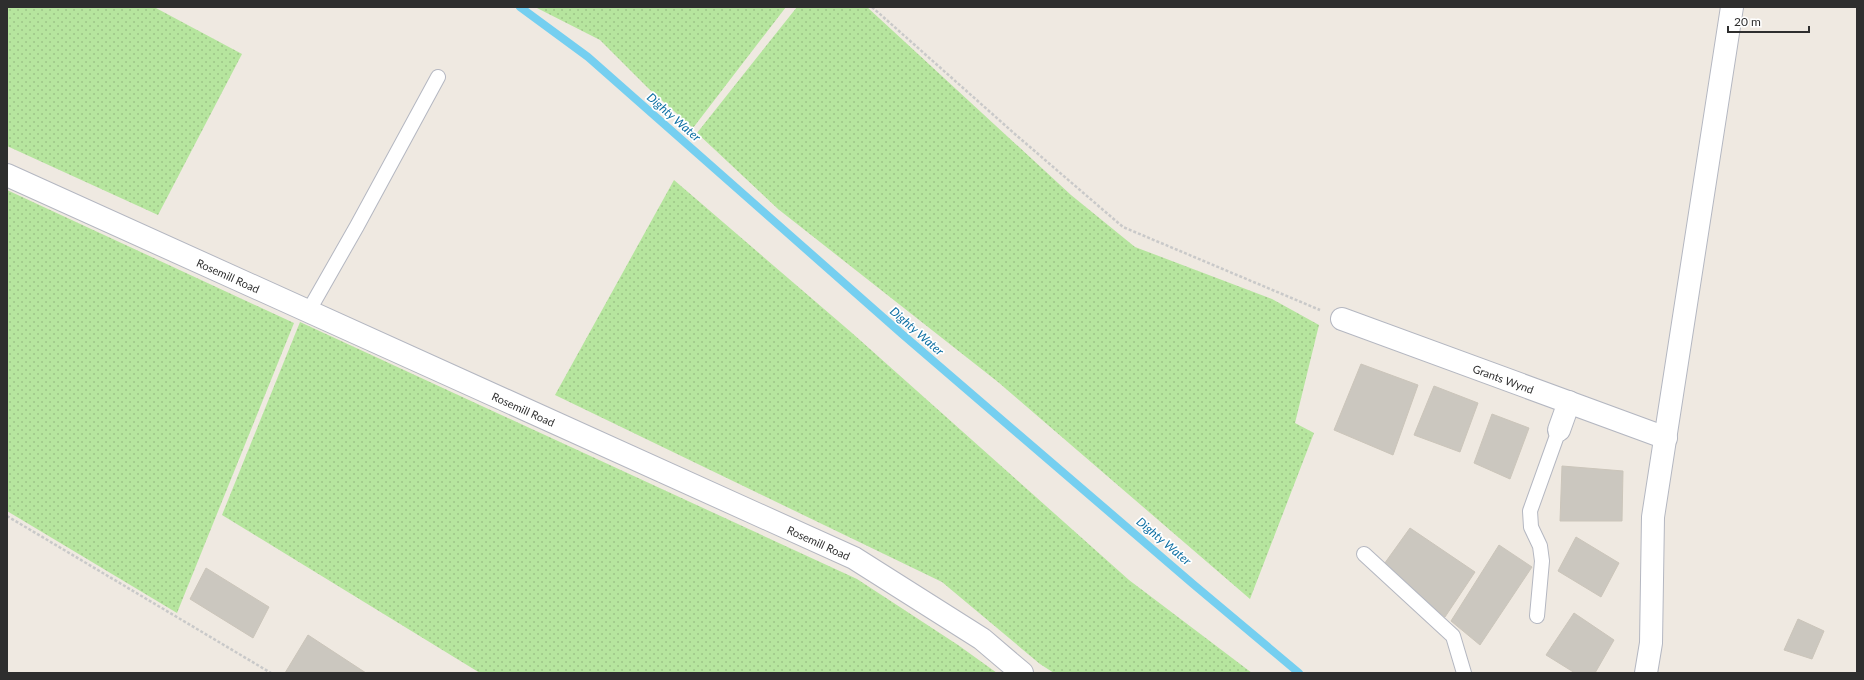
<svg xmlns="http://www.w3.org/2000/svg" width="1864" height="680" font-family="Lato,sans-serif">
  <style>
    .grass { fill: url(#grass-dots) }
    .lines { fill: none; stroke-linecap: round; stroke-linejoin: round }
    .stream { stroke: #75cff0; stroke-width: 8 }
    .building { fill: #cbc7bf; stroke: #cbc5ba }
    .lane-casing { stroke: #b4b7c1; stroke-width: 16 }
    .street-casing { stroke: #b4b7c1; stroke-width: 24 }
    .secondary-casing { stroke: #b4b7c1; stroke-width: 24 }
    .path { stroke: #c9c9c9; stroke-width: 2.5; stroke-dasharray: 3 2; stroke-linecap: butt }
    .lane { stroke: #fff; stroke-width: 14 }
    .street { stroke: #fff; stroke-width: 22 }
    .secondary { stroke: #fff; stroke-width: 22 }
    .labels { text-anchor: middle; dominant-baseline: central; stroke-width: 3.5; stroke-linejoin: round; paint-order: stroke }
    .street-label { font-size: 11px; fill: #2e2e2e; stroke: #fff }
    .water-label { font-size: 12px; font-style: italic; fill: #0d6fa3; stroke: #fff }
  </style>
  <defs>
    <pattern id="grass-dots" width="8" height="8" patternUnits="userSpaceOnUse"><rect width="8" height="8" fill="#b6e59e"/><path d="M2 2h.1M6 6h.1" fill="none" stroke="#9dc588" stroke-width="1.8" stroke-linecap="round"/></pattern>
  </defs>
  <rect width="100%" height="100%" fill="#efe9e1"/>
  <g class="grass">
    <polygon points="7,7 154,7 242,54 158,215 7,146"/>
    <polygon points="535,7 786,7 693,128 648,88 600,40"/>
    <polygon points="797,7 867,7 1071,195 1135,247 1272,299 1319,325 1295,423 1314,433 1250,599 998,382 778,209 697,133"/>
    <polygon points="674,180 852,333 1129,580 1252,673 1054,673 1040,664 942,582 555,395"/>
    <polygon points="7,190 294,323 177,613 7,511"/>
    <polygon points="300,322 857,579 958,645 997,673 480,673 222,515"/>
  </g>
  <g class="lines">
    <polyline class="stream" points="520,7 588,57 902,334 1193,584 1299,673"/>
  </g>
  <g class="building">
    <polygon points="1361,364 1418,385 1393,455 1334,430"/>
    <polygon points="1434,386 1478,403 1460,452 1414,435"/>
    <polygon points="1492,414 1529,428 1510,479 1474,463"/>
    <polygon points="1562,466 1623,471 1622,521 1560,521"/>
    <polygon points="1410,528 1475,572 1445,617 1382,567"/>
    <polygon points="1576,537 1619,563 1601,597 1558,571"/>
    <polygon points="1499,545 1532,567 1480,645 1451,621"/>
    <polygon points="206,568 269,607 253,638 190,599"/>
    <polygon points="1574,613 1614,640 1595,673 1575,673 1546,655"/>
    <polygon points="1798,619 1824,631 1812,659 1784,650"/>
    <polygon points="308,635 366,673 285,673"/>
  </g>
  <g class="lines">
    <g class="lane-casing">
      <g id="lane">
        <polyline points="308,312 357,226 438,77"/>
        <polyline points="1364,554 1453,636 1464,673"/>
        <polyline points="1537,616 1542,561 1540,546 1531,527 1530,511 1559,430"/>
      </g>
    </g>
    <g class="street-casing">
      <g id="street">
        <path id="s1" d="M1342 319 1666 438"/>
        <polyline points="1559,430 1569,402"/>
      </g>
    </g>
    <g class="secondary-casing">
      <g id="secondary">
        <path id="s2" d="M7 175 854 558 982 639 1022 673"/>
        <polyline points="1646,673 1651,643 1653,517 1732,7"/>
      </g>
    </g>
    <g class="path">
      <polyline points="872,7 1016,135 1123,227 1320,310"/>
      <polyline points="7,516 271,673"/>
    </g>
    <use href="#lane" class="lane"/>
    <use href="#street" class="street"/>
    <use href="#secondary" class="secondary"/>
  </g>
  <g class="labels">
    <g class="street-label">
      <text stroke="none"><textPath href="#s2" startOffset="243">Rosemill Road</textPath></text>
      <text stroke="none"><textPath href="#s1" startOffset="172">Grants Wynd</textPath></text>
      <text stroke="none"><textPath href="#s2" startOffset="567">Rosemill Road</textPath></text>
      <text stroke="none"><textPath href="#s2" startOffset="891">Rosemill Road</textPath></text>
    </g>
    <g class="water-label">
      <text transform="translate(674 117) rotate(41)">Dighty Water</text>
      <text transform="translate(917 331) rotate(41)">Dighty Water</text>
      <text transform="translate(1164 541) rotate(40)">Dighty Water</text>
    </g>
  </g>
  <rect width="1864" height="680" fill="none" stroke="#2e2e2e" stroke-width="16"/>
  <path d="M1728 26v6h81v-6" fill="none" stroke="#2e2e2e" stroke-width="2"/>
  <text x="1734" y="26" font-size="12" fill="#2e2e2e" stroke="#ffffff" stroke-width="3" paint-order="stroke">20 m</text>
</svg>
